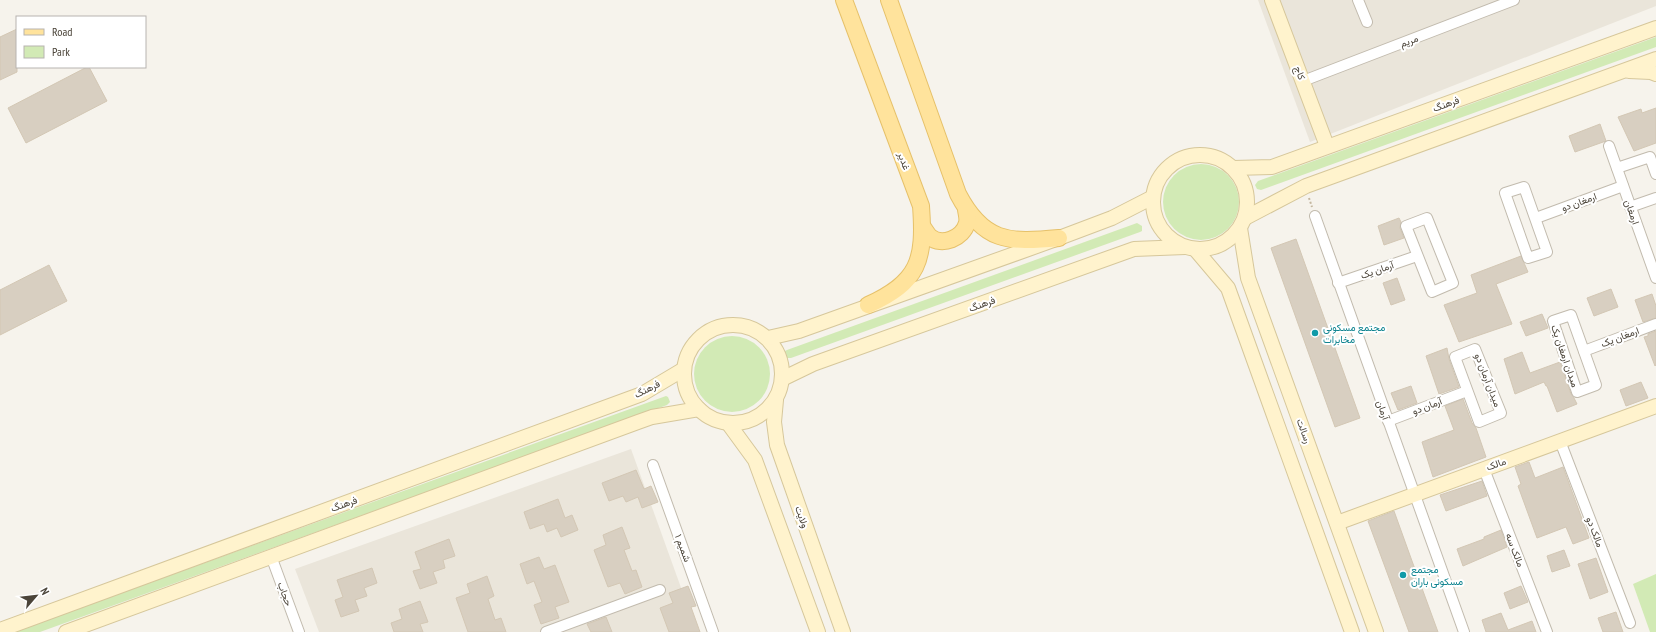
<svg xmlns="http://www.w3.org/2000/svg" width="1656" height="632" font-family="'PT Sans Narrow',Vazirmatn,sans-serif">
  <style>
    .residential { fill: #eae5da }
    .green { fill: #d2eab5 }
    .building { fill: #d8cfc1; stroke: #d3c7b4 }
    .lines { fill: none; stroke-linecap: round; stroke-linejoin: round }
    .street-casing { stroke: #c2bbae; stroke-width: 12 }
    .secondary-casing { stroke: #d6c79b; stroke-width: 16 }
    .primary-casing { stroke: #e6c16a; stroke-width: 18 }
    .path { stroke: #c4b79f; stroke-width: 2; stroke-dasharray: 2 2; stroke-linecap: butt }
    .street { stroke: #fff; stroke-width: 10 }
    .secondary { stroke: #fff3cd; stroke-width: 14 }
    .primary { stroke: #ffe39c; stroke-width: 16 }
    .culture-dot { fill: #0f9aa8; stroke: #fff; stroke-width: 1.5 }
    .labels { text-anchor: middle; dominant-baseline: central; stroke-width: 4; stroke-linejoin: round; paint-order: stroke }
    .street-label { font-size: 10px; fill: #4b4439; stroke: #fff }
    .culture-label { font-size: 10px; fill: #0d838f; stroke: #fff; text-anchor: start }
  </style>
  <rect width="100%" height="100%" fill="#f6f3ec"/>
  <g class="residential">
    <polygon points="1258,0 1656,0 1656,6 1310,142"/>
    <polygon points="631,449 697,632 319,632 295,569"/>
  </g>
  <g class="green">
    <polygon points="1656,37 1656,47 1261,190 1257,189 1255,185 1258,181"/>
    <circle cx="1201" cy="202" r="38"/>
    <polygon points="1137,223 1142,226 1142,231 1140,232 791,358 786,358 785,355 785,351 787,350"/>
    <circle cx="732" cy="374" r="38"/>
    <polygon points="666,396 668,397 670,402 667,405 40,632 13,632"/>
    <polygon points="1656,574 1656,632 1650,632 1633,584"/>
  </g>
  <g class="building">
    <polygon points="17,29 17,72 0,80 0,37"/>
    <polygon points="87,67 89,67 107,101 26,143 8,108"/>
    <polygon points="1656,108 1656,143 1634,151 1618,117 1641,109 1642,113"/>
    <polygon points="1600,124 1606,141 1575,152 1569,136"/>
    <polygon points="1399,218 1401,222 1400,228 1404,238 1384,245 1378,226"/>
    <polygon points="1296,239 1360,418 1335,427 1271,248"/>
    <polygon points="1521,256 1528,272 1496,284 1512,324 1459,342 1444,305 1477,293 1471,275"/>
    <polygon points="49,265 67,301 0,335 0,290"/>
    <polygon points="1397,278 1405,300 1391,305 1383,283"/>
    <polygon points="1611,289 1618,307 1594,316 1587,298"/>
    <polygon points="1652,294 1656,306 1656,318 1643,322 1635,300"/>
    <polygon points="1542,314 1548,328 1526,336 1520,322"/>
    <polygon points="1656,331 1656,365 1655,366 1644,337 1648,336 1648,334"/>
    <polygon points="1447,348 1449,359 1459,387 1439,394 1426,356"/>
    <polygon points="1522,352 1530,373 1560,362 1571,394 1574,398 1577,404 1557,412 1547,386 1546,386 1544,382 1515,394 1504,359"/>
    <polygon points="1641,382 1648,398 1626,406 1620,390"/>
    <polygon points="1411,386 1417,403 1398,410 1391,393"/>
    <polygon points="1463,399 1472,423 1476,428 1486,457 1433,477 1422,442 1454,430 1445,406"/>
    <polygon points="1529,462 1535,478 1563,467 1589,538 1573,544 1566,527 1537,538 1518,486 1521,484 1515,467"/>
    <polygon points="636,470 644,489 651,486 658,502 642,508 638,497 626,502 623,496 609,501 602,483"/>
    <polygon points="1482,481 1487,496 1446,511 1440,495"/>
    <polygon points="558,499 565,518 572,515 578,530 561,537 557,528 547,532 544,524 530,529 524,512"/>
    <polygon points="1394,511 1412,561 1438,632 1409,632 1368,521"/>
    <polygon points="622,527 630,548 624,550 632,571 636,570 642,587 625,594 620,583 608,587 594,550 606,545 603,535"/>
    <polygon points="1501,530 1507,547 1463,566 1457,549 1484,539 1484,537"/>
    <polygon points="449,539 455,556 443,560 445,568 433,572 437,583 420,589 413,571 421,569 415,552"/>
    <polygon points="1564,550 1570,566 1552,572 1547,556"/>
    <polygon points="539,557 544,569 555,565 569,602 555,607 559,618 541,624 534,605 542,602 534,581 527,584 520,564"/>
    <polygon points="1596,558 1608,592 1590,599 1578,564"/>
    <polygon points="372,568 377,583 364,588 367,596 355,600 359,611 341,617 335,600 343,597 337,580"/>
    <polygon points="487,576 494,596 488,599 495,620 501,618 506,632 468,632 456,598 470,593 467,584"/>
    <polygon points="688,586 696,606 691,607 700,632 669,632 660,608 673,603 669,593"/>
    <polygon points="1521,586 1528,602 1510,609 1504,593"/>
    <polygon points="420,601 428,622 420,624 423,632 394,632 391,623 402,619 399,609"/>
    <polygon points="1616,612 1623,632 1603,632 1598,618"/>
    <polygon points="1501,613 1508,630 1532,621 1536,632 1486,632 1482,620"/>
    <polygon points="606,617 612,632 591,632 587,624"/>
  </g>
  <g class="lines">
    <g class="street-casing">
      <g id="street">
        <polyline points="1358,0 1367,22"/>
        <polyline points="1303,81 1514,0"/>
        <polyline points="1609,146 1656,278"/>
        <polyline points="1617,168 1650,157 1656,174"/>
        <polygon points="1524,187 1547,252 1528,258 1505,193"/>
        <polyline points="1630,207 1656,198"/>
        <polyline points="1315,216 1464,632"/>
        <polygon points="1427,218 1453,283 1432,292 1406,226"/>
        <polyline points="1536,218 1623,186"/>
        <polyline points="1338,283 1417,256"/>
        <polygon points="1571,315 1596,385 1577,392 1553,321"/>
        <polygon points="1475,349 1501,413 1479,422 1455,357"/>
        <polyline points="1584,351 1656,324"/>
        <polyline points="1388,421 1467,391"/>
        <polyline points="1560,441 1630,623"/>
        <polyline points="653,465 713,632"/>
        <polyline points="1484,469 1547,632"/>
        <polyline points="271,556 299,632"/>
        <polyline points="546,632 660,590"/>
      </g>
    </g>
    <g class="secondary-casing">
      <g id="secondary">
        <polyline points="1272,0 1327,146"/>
        <polyline points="1629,71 1651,72 1656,74"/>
        <circle cx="1200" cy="202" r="47"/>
        <polyline points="1233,168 1272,167 1656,28"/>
        <polyline points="1245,218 1306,186 1656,59"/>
        <polyline points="1240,228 1248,278 1376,632"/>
        <polyline points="1195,249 1228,288 1352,632"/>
        <circle cx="733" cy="374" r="49"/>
        <polyline points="768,338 799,331 1059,238 1112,218 1153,197"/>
        <polyline points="782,379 813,364 1134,249 1185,247"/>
        <polyline points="776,400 774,422 777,445 843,632"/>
        <polyline points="728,423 755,460 818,632"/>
        <polyline points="1337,523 1656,406"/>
        <polyline points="0,630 642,394 684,369"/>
        <polyline points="66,632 638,422 652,417 699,409"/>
      </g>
    </g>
    <g class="primary-casing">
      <g id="primary">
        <path d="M844 0 921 206C925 260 919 282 868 305"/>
        <path d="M889 0 958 194C983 242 1008 243 1059 238"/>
        <path d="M922 226C925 230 927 234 930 237 942 247 963 238 967 223 968 219 967 215 966 210"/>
      </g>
    </g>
    <polyline class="path" points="1309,198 1312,207"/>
    <use href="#street" class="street"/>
    <use href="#secondary" class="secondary"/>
    <use href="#primary" class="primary"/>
  </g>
  <g class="culture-dot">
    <circle cx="1315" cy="333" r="4"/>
    <circle cx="1403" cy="575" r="4"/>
  </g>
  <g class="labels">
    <g class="street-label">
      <text transform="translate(1409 41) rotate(-21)">مریم</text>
      <text transform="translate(1300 73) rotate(69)">کاج</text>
      <text transform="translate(1446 104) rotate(-20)">فرهنگ</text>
      <text transform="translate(904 161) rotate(70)">غدیر</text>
      <text transform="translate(1579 202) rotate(-20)">ارمغان دو</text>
      <text transform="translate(1632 212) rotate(70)">ارمغان</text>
      <text transform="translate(1377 270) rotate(-19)">آرمان یک</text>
      <text transform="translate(982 304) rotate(-20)">فرهنگ</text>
      <text transform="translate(1620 337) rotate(-21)">ارمغان یک</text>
      <text transform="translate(1565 356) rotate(71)">میدان ارمغان یک</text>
      <text transform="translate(1488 380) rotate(69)">میدان آرمان دو</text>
      <text transform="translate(647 389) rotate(-27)">فرهنگ</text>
      <text transform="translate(1427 406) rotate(-21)">آرمان دو</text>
      <text transform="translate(1383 410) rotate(70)">آرمان</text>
      <text transform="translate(1304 431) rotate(70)">رسالت</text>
      <text transform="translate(1496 464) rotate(-20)">مالک</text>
      <text transform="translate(344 504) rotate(-20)">فرهنگ</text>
      <text transform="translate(802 517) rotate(71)">ولایت</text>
      <text transform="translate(1595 532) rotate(69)">مالک دو</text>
      <text transform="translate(683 548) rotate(70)">شمیم ۱</text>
      <text transform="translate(1515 550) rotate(69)">مالک سه</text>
      <text transform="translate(285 594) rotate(70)">حجاب</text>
    </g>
    <g class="culture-label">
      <text x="1323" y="327">مجتمع مسکونی<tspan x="1323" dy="12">مخابرات</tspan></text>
      <text x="1411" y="569">مجتمع<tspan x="1411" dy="12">مسکونی باران</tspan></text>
    </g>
  </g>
  <rect x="16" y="16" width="130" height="52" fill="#ffffff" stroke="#b7b4b0"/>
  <rect x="24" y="29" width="20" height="6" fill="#ffe39c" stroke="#b7b4b0"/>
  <text x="52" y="36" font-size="12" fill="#4b4439">Road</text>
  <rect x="24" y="46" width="20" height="12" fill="#d2eab5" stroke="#b7b4b0"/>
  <text x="52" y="56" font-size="12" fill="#4b4439">Park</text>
  <g transform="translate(36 596) rotate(62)" stroke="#ffffff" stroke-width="3" paint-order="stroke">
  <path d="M0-3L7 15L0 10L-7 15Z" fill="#4b4439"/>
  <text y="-6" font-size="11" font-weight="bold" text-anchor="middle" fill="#4b4439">N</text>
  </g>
</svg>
